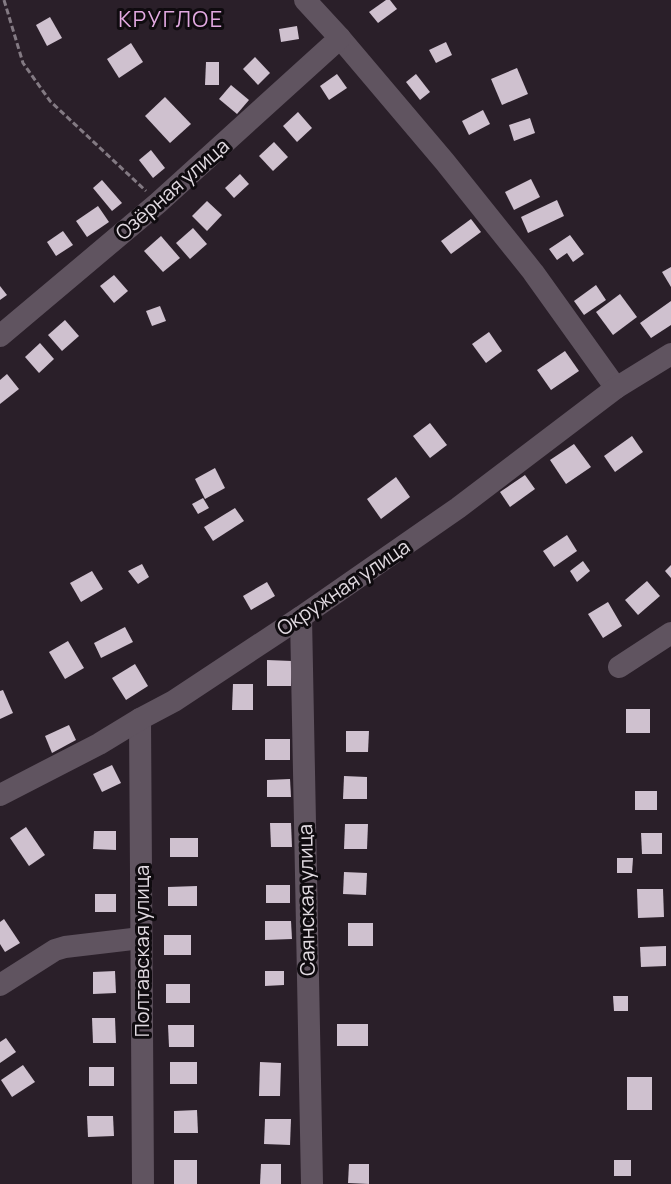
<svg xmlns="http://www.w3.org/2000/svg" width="671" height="1184" font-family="Manrope,sans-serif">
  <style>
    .building { fill: #cfc1cf }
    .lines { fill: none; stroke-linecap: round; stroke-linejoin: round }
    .path { stroke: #837a83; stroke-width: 3; stroke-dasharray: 6 3; stroke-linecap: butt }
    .minor { stroke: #605460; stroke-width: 22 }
    .labels { text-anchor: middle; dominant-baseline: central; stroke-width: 6; stroke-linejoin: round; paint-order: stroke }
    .street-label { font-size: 20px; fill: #e2dbe2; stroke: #0f0b0f }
    .quarter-label { font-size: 22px; letter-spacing: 1.5px; fill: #e2a9e1; stroke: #0f0b0f }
  </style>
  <rect width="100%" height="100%" fill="#2a1f29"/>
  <g class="building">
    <polygon points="386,0 390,0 397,9 378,23 369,12"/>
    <polygon points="50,17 62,38 47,46 36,25"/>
    <polygon points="297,26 299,39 281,42 279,29"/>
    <polygon points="446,42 452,55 436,63 429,50"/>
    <polygon points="131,43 143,62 119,78 107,59"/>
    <polygon points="255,57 270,73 258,85 243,69"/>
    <polygon points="206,62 219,62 219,85 205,85"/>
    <polygon points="517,68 528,94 502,105 491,79"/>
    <polygon points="337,74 347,88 329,100 320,86"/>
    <polygon points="416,74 430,92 420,100 406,82"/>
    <polygon points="231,85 249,100 237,114 219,99"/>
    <polygon points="165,97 191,124 170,143 145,116"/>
    <polygon points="483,110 490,124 469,135 462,121"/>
    <polygon points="298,112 312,128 297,142 283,126"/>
    <polygon points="530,118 535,133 514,141 509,125"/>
    <polygon points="274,142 288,157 273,171 259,156"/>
    <polygon points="151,150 165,168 153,178 139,160"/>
    <polygon points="240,174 249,184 234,198 225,188"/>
    <polygon points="531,179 540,197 514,210 505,192"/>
    <polygon points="102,180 122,203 112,211 93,188"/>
    <polygon points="557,200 564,216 528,233 521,217"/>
    <polygon points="207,201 222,215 207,231 192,216"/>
    <polygon points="98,206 109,222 87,237 76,221"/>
    <polygon points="471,219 481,232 451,254 441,241"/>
    <polygon points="193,228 207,244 190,259 176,243"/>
    <polygon points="63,231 73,245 56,256 47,242"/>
    <polygon points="570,235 584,254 573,262 567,253 557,260 549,249"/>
    <polygon points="161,236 180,258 163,272 144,251"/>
    <polygon points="671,267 671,287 662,272"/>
    <polygon points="114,275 128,291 114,303 100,286"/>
    <polygon points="596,285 606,300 584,315 574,301"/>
    <polygon points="0,286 7,295 0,300"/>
    <polygon points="620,294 637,317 613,335 596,312"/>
    <polygon points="671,301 671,325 651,338 640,323"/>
    <polygon points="160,306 166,321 152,326 146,311"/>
    <polygon points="65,320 79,336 62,351 48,335"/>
    <polygon points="489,332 502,351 486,363 472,344"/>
    <polygon points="40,343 54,359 39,373 25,357"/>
    <polygon points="565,351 579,371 551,390 537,370"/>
    <polygon points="7,374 19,389 0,404 0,380"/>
    <polygon points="430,423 447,445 430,458 413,436"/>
    <polygon points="632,436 643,452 615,472 604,456"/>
    <polygon points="574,444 591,467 566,484 550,460"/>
    <polygon points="215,468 225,488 205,499 195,479"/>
    <polygon points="525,475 535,489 510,507 500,492"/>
    <polygon points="396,477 410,497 381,519 367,499"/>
    <polygon points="203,498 209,508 198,514 192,504"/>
    <polygon points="235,508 244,521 213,541 204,527"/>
    <polygon points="567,535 577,551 554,567 543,551"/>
    <polygon points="583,561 590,571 577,582 570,571"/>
    <polygon points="142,564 149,577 138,584 128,571"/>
    <polygon points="671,565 671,578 665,571"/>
    <polygon points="92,571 103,589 81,602 70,583"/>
    <polygon points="647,581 660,596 638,615 625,600"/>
    <polygon points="267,582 275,596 251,610 243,596"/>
    <polygon points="608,602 622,626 603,638 588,614"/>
    <polygon points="125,627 133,642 101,658 94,643"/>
    <polygon points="68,641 84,668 65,679 49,652"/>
    <polygon points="267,660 292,661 291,686 267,686"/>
    <polygon points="135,664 148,686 126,700 112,678"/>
    <polygon points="233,684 253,684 253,710 232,710"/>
    <polygon points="3,690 13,713 0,719 0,691"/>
    <rect x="626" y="709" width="24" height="24"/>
    <polygon points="69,725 76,740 52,753 45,736"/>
    <polygon points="346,731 369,731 368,752 346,752"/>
    <rect x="265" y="739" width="25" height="21"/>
    <polygon points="112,765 121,783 102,792 93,774"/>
    <polygon points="344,776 367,777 367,799 343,799"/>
    <polygon points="290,779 291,797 267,797 267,780"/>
    <rect x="635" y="791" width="22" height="19"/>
    <polygon points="270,823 291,823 292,847 271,847"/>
    <polygon points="345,824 368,824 367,849 344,849"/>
    <polygon points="26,827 45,855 29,866 10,838"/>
    <polygon points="94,831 116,831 116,850 93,849"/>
    <polygon points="641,833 662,833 662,854 642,854"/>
    <rect x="170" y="838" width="28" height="19"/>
    <polygon points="617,858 633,858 632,873 617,873"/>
    <polygon points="344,872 367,873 366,895 343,894"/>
    <rect x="266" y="885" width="24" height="18"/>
    <polygon points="197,886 197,906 168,906 168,887"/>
    <polygon points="637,889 663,889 664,917 638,918"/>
    <rect x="95" y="894" width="21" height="18"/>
    <polygon points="4,919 20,943 5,952 0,944 0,922"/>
    <polygon points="265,921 291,921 292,939 265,940"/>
    <rect x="348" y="923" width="25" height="23"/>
    <rect x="164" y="935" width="27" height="20"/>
    <polygon points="666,946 666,966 641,967 640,947"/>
    <polygon points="115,971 116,993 93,994 93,972"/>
    <polygon points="265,971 284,971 284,985 265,986"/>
    <rect x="166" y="984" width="24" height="19"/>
    <polygon points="613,996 628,996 628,1011 614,1011"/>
    <polygon points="92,1018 115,1018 116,1043 93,1043"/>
    <rect x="337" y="1024" width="31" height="22"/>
    <polygon points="168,1025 194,1025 194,1047 169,1047"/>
    <polygon points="6,1038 16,1052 0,1063 0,1042"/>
    <rect x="170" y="1062" width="27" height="22"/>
    <polygon points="260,1062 281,1063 280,1096 259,1096"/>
    <polygon points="23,1065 35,1082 12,1097 1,1080"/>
    <rect x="89" y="1067" width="25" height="19"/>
    <rect x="627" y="1077" width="25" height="33"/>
    <polygon points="197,1110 198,1133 174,1133 174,1111"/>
    <polygon points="87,1116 113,1116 114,1136 88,1137"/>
    <polygon points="265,1119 291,1119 290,1145 264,1144"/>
    <rect x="174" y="1160" width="23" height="24"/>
    <rect x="614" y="1160" width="17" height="16"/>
    <polygon points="261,1164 281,1164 281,1184 260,1184"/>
    <polygon points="349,1164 369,1164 369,1184 348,1183"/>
  </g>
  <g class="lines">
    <polyline class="path" points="4,0 23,63 50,101 146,191"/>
    <g class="minor">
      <polyline points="340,38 445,162 533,272 616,388"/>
      <polyline points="0,336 158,203 340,38 305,0"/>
      <polyline points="301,617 312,1184"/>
      <polyline points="619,667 671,633"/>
      <polyline points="140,719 143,1184"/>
      <polyline points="0,795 99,744 140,719 174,701 301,617 458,508 616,388 671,354"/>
      <polyline points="0,985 55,950 65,947 141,938"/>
    </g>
  </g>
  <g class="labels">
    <g class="street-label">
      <text transform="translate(172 189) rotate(-41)">Озёрная улица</text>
      <text transform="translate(343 587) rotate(-34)">Окружная улица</text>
      <text transform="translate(306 900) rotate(-91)">Саянская улица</text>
      <text transform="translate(141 951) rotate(-90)">Полтавская улица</text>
    </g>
    <g class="quarter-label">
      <text x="171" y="19">КРУГЛОЕ</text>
    </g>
  </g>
</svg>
